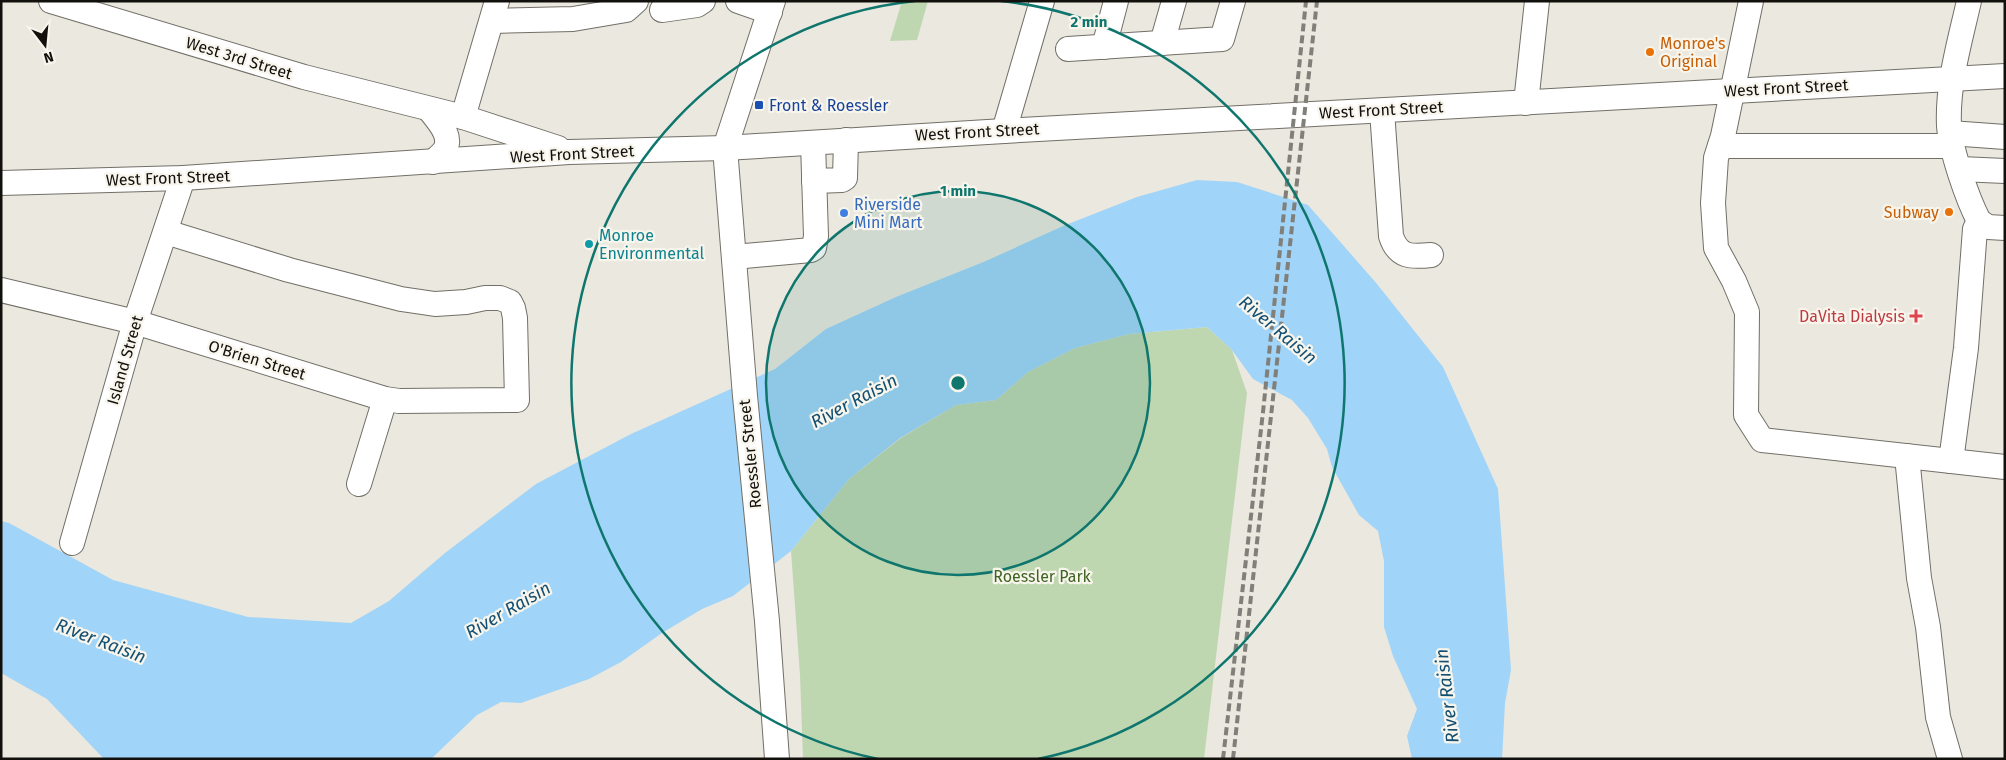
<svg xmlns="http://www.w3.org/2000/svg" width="2006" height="760" font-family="'Fira Sans',sans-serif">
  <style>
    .green { fill: #bfd7b1 }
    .water { fill: #a0d4f8 }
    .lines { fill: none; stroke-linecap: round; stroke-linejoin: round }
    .minor-casing { stroke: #726f67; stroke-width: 26 }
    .minor { stroke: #fff; stroke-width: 24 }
    .rail { stroke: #817f79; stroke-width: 4; stroke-dasharray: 8 4; stroke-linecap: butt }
    .ring { fill: none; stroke: #0f766e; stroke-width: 2.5 }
    .food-dot { fill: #e8710a; stroke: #f8f5ec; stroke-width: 2 }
    .transit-dot { fill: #1a4fb4; stroke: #f8f5ec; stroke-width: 2 }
    .shop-dot { fill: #3f7fe0; stroke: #f8f5ec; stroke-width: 2 }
    .culture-dot { fill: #0f9aa8; stroke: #f8f5ec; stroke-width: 2 }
    .health-dot { fill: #e0444e; stroke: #f8f5ec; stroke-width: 2 }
    .labels { text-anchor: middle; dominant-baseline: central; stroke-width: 4.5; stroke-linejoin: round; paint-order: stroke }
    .food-label { font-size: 16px; fill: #c56008; stroke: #f8f5ec; text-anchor: start }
    .street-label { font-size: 16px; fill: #11100d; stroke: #f8f5ec }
    .transit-label { font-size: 16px; fill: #164399; stroke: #f8f5ec; text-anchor: start }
    .shop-label { font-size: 16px; fill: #366cbe; stroke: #f8f5ec; text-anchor: start }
    .culture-label { font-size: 16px; fill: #0d838f; stroke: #f8f5ec; text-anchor: start }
    .health-label { font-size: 16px; fill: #be3a42; stroke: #f8f5ec; text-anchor: end }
    .park-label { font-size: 16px; fill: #3e6422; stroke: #f8f5ec }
    .water-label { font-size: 18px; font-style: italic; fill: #124f72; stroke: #f8f5ec }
    .centre { fill: #0f766e; stroke: #f8f5ec; stroke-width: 2.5 }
    .ring-label { font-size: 15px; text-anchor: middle; font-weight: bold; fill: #0f766e; stroke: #f8f5ec; stroke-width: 4.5; stroke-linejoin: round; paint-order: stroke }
  </style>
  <rect width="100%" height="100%" fill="#ebe8df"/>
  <g class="green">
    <polygon points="902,1 928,1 917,40 890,41"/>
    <polygon points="1207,327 1232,350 1247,393 1204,759 803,759 800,675 791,551 849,479 901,438 956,405 996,400 1028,372 1075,348 1129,334"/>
  </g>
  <polygon class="water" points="1197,180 1237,182 1308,205 1377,284 1443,367 1498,489 1511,670 1505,703 1502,759 1412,759 1407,736 1417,709 1393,656 1384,627 1384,561 1378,531 1359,515 1332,467 1327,449 1308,418 1292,400 1253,379 1232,350 1207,327 1129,334 1075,348 1028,372 996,400 956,405 900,438 849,479 791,551 733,596 702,609 662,633 621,662 589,679 521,703 501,702 477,715 431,759 104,759 47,699 1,673 1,521 9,523 113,580 248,617 351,623 389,601 445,553 536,484 631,434 775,369 826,329 896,297 986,261 1063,226 1137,197"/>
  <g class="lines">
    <g class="minor-casing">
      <g id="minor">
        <polyline points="51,1 304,77 463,117 558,148"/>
        <polyline points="738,1 770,12"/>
        <polyline points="773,1 725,148 745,396 767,621 777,759"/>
        <polyline points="1751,1 1723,136 1716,158 1713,203 1716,248 1734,281 1747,312 1746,415 1762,440 2005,467"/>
        <path d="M1969 1C1960 41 1947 84 1949 126 1951 151 1967 198 1979 221L1988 227 2005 228"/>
        <polyline points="662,10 697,5 703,1"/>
        <polyline points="492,21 573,19 626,10 636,1"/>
        <polyline points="1162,43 1174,1"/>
        <polyline points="1104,47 1116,1"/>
        <polyline points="1068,49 1222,39 1233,1"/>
        <polyline points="1526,103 1537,1"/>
        <path d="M429 109C437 120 453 135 445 150 442 154 437 158 433 162"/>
        <path d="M1382 111 1391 236C1398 258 1412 257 1431 255"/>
        <polyline points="463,117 497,1"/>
        <polyline points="1004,131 1042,1"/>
        <polyline points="1950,133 2005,137"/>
        <polyline points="1720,146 1952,146"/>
        <polyline points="1960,169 2005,171"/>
        <polyline points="814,181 842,180 845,178 846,140"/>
        <polyline points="1,183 183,178 569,152 725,148 1004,131 2005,76"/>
        <polyline points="734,257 811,250 814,248 816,236 813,143"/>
        <polyline points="1,290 135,322 385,399 399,401 517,400 515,318 513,308 510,302 500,298 485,298 466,302 435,304 401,299 289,270 166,232"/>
        <polyline points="1907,456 1919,578 1928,627 1938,717 1950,759"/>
        <polyline points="1951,461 1966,348 1975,229 1979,221"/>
        <polyline points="359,484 385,399"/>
        <polyline points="72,543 135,322 183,178"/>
      </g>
    </g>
    <use href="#minor" class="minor"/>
    <g class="rail">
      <polyline points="1223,759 1263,412 1306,1"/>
      <polyline points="1233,759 1317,1"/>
    </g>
  </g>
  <circle cx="958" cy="383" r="192" fill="#0f766e" fill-opacity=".12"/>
  <g class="ring">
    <circle cx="958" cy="383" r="192"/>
    <path d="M878 759A384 384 0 0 1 915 1M1001 1A384 384 0 0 1 1038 759"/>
  </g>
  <g class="food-dot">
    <circle cx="1650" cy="52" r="5"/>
    <circle cx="1949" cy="212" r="5"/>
  </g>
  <rect class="transit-dot" x="754" y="100" width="10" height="10" rx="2.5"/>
  <circle class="shop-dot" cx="844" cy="213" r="5"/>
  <circle class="culture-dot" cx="589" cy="244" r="5"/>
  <path class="health-dot" d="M1913.5 308.5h5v5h5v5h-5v5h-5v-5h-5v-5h5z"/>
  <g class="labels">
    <g class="food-label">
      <text x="1660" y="43">Monroe's<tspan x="1660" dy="18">Original</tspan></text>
      <text x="1939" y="212" text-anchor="end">Subway</text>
    </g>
    <g class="street-label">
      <text transform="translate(239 58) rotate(17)">West 3rd Street</text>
      <text transform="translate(1786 88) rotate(-3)">West Front Street</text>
      <text transform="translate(1381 110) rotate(-3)">West Front Street</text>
      <text transform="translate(977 132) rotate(-3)">West Front Street</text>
      <text transform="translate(572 154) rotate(-3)">West Front Street</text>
      <text transform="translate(168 178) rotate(-2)">West Front Street</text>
      <text transform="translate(125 360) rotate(-74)">Island Street</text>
      <text transform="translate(257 360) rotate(17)">O'Brien Street</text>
      <text transform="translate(750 454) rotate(-96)">Roessler Street</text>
    </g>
    <g class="transit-label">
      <text x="769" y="105">Front &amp; Roessler</text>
    </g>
    <g class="shop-label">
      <text x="854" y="204">Riverside<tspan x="854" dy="18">Mini Mart</tspan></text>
    </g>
    <g class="culture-label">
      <text x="599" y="235">Monroe<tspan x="599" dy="18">Environmental</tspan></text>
    </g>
    <g class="health-label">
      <text x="1905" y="316">DaVita Dialysis</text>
    </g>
    <g class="park-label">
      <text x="1042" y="576">Roessler Park</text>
    </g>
    <g class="water-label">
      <text transform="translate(1278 330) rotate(40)">River Raisin</text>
      <text transform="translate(854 401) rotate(-28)">River Raisin</text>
      <text transform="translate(508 610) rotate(-30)">River Raisin</text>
      <text transform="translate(101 641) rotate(21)">River Raisin</text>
      <text transform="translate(1447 696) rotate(-97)">River Raisin</text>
    </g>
  </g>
  <circle cx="958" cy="383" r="8" class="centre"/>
  <g class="ring-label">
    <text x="1089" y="27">2 min</text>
    <text x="958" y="196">1 min</text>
  </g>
  <rect width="2006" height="760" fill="none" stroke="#11100d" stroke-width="5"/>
  <g transform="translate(45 45) rotate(164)" stroke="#f8f5ec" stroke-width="4" paint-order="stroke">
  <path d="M0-4L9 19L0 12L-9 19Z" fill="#11100d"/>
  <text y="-8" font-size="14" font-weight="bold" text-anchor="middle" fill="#11100d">N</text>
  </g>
</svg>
